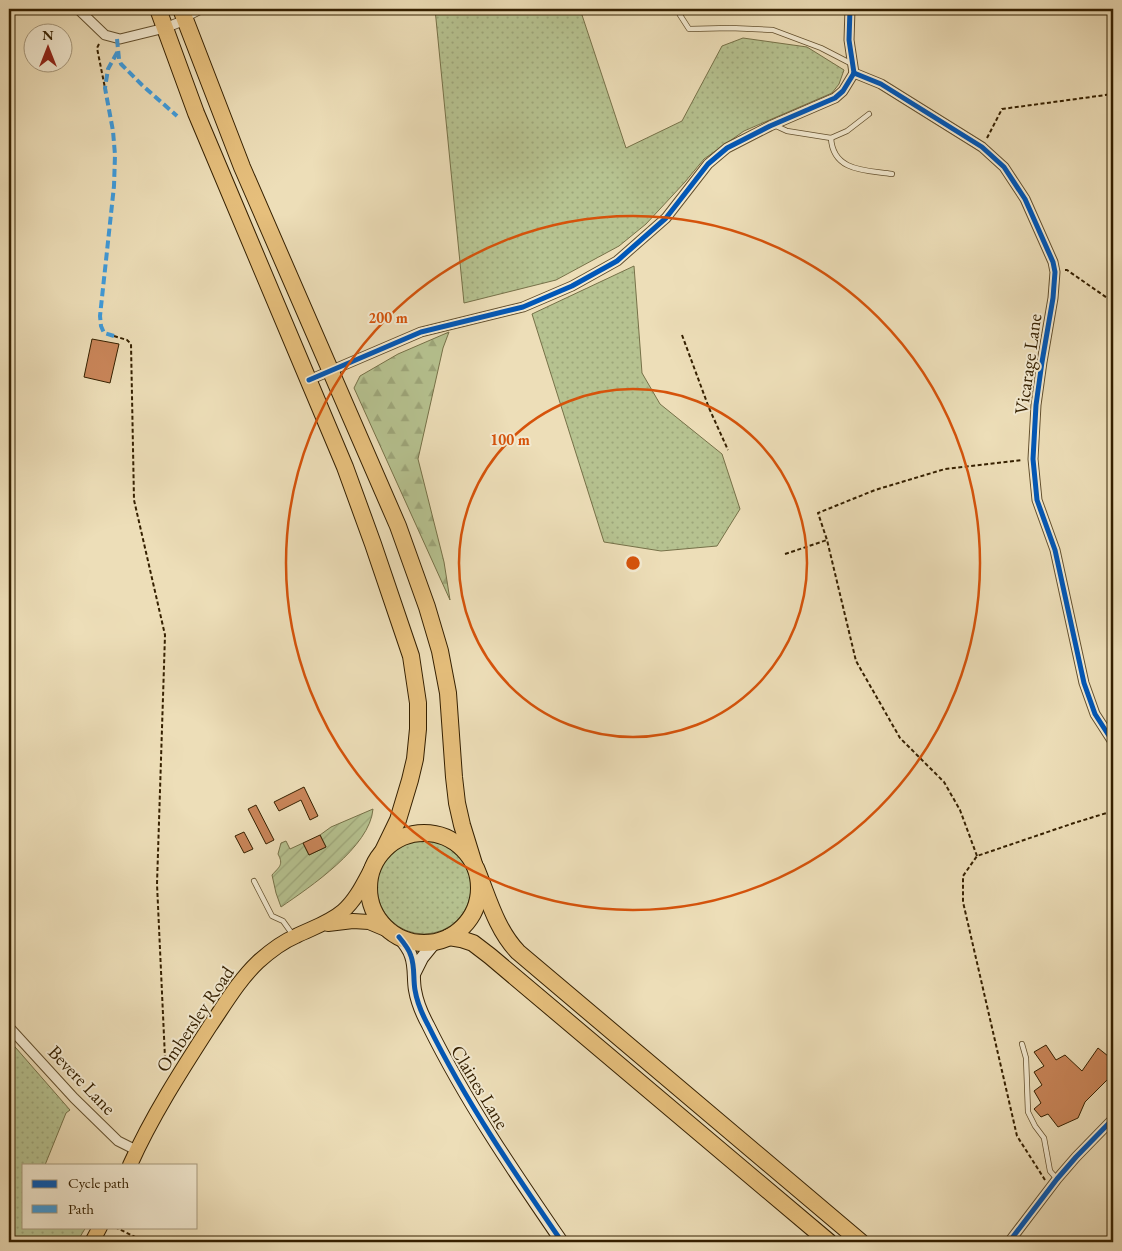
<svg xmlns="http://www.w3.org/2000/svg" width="1122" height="1251" font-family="'EB Garamond',serif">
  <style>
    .grass { fill: url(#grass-dots); stroke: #767148 }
    .forest { fill: url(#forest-firs); stroke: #767148 }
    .garden { fill: url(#garden-furrows); stroke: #767148 }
    .building { fill: #ca865a; stroke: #352000 }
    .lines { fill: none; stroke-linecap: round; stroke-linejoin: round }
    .lane-casing { stroke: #63502e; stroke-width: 6 }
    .street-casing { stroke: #63502e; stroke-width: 11 }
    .secondary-casing { stroke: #352000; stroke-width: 14 }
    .primary-casing { stroke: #352000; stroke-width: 16 }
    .highway-casing { stroke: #352000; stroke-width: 18 }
    .path { stroke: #352000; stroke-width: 2; stroke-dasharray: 4 2.5; stroke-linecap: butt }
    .lane { stroke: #f3ead1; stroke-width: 4.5 }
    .street { stroke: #f3ead1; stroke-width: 9 }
    .secondary { stroke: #f3ead1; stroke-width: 12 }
    .primary { stroke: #e6bf7c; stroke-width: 14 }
    .highway { stroke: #e6bf7c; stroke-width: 16 }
    .quiet { stroke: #3e9bdc; stroke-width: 4; stroke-dasharray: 8 4; stroke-linecap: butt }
    .cycleway-casing { stroke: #f3ead1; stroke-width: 8 }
    .cycleway { stroke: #0057b8; stroke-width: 5 }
    .ring { fill: none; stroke: #d6530b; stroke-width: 2.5 }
    .labels { text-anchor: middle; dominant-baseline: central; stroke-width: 4; stroke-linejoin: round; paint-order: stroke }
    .street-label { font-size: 19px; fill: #352000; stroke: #f3ead1 }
    .centre { fill: #d6530b; stroke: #f3ead1; stroke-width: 2.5 }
    .ring-label { font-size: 15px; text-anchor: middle; font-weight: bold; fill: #d6530b; stroke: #f3ead1; stroke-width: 4; stroke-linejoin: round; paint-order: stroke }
  </style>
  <defs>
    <pattern id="grass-dots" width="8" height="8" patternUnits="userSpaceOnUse" patternTransform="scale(1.25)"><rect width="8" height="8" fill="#b6c290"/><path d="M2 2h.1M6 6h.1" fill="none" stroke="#9da67a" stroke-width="1.8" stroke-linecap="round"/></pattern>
    <pattern id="forest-firs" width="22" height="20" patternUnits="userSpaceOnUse" patternTransform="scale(1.25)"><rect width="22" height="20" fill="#b6c290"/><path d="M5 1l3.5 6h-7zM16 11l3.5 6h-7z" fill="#9da67a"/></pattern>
    <pattern id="garden-furrows" width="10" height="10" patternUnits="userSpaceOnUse" patternTransform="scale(1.25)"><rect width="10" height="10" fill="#b6c290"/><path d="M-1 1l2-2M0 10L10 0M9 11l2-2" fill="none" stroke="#9da67a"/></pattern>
  </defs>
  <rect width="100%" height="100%" fill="#eddeb8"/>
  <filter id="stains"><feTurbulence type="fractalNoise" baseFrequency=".004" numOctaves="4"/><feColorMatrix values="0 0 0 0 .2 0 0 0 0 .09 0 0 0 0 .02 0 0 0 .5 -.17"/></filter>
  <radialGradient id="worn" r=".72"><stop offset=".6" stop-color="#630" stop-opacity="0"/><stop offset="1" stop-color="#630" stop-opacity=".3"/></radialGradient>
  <g class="grass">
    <polygon points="435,9 580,9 626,148 682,121 722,46 743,38 807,47 844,70 839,84 832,93 744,131 704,159 685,182 646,224 619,246 556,280 464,303"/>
    <polygon points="634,266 642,373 660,404 722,454 740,509 717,546 661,551 604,542 532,314"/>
    <circle cx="424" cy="887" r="47"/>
    <polygon points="9,1040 70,1110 66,1113 45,1165 24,1165 24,1227 86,1227 77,1242 9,1242"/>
  </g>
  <polygon class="forest" points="449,332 443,348 418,459 444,562 450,600 354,388 360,376 398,354"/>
  <path class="garden" d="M373 809C370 847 310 887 281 907L276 893 272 875C279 867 284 865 278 854L281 843 286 841 290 849 303 843 309 855 326 847 320 835 331 827Z"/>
  <g class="building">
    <polygon points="92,339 119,344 110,383 84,377"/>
    <polygon points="304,787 318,816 310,820 301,800 279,811 274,802"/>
    <polygon points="256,805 274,840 266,844 248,809"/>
    <polygon points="244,832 253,849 244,853 235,836"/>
    <polygon points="320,835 326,847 309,855 303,843"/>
    <polygon points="1046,1045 1056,1060 1065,1055 1082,1071 1098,1048 1113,1060 1113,1073 1110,1077 1085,1102 1078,1118 1058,1127 1048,1114 1041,1117 1034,1109 1041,1103 1034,1091 1042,1085 1034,1072 1044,1066 1034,1052"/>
  </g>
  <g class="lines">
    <g class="lane-casing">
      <g id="lane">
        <polyline points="677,9 680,15 689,29 730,28 773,30 821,48 852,64"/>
        <polyline points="188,18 206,9"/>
        <polyline points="774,125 787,131 831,138 847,131 869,114"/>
        <path d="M831 138C833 172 866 170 892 174"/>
        <polyline points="254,881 272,916 283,921 293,935"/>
        <polyline points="1022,1044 1026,1058 1028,1112 1035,1126 1044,1138 1050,1171 1057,1179"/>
      </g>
    </g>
    <g class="street-casing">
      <g id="street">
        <polyline points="78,9 105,35 120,39 165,28 185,20"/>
        <polyline points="850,9 849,40 854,73"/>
        <polyline points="854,73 881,84 982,147 1004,167 1025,199 1053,262 1055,272 1053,298 1042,362 1036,405 1033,459 1037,500 1055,550 1084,683 1095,714 1113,742"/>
        <polyline points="309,380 421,332 523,307 572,286 617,261 666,218 708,164 727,148 770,126 835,98 843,91 854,73"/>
        <polyline points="9,1027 74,1098 118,1141 136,1150"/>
        <polyline points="1009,1242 1057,1179 1076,1157 1113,1119"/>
      </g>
    </g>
    <g class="secondary-casing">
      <g id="secondary">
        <path d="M399 937C404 943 409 949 411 956 415 967 413 979 415 990 417 1002 422 1014 428 1025 466 1102 514 1172 562 1242"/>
        <polyline points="414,974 422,958 435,942"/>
      </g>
    </g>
    <g class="primary-casing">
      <g id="primary">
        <polyline points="328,924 353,921 369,922 388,930"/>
        <path d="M130 1165C152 1116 181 1071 210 1026 225 1004 239 980 258 962 269 952 282 942 296 936 312 928 329 923 343 911 357 899 365 880 374 864"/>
        <polyline points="92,1242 100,1227"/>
      </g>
    </g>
    <g class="highway-casing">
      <g id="highway">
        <polyline points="158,9 196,113 345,467 373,544 411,656 418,703 418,729 415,759 410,780 398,820 383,851"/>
        <polyline points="181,9 242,167 398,526 427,607 440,651 448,693 454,777 457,803 462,825 474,864"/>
        <circle cx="424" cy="888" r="55"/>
        <path d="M476 868C488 897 496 929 518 952L861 1242"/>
        <polyline points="449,937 461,939 473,943 490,956 829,1242"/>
      </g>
    </g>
    <g class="path">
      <polyline points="99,44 97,48 105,88"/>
      <polyline points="987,138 1002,109 1113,94"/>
      <polyline points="1065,270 1067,270 1113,302"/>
      <polyline points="682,335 709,408 728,450"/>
      <polyline points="114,336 127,340 131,344 134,500 165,635 157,884 165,1058 171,1063"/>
      <polyline points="785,554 827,540"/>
      <polyline points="977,856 960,810 944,782 900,738 856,661 827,540 818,513 875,490 945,469 1022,460"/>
      <polyline points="1045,1180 1017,1136 963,902 963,876 977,856 1074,823 1113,811"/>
      <polyline points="115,1227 145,1242"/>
    </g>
    <use href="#lane" class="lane"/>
    <use href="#street" class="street"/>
    <use href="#secondary" class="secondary"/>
    <use href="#primary" class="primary"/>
    <use href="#highway" class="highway"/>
    <g class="quiet">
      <polyline points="117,39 119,59 121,64 142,85 177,116"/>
      <polyline points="114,336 104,333 101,326 100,316 114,186 115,155 113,131 105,88 108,69 118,51"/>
    </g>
    <g class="cycleway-casing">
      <g id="cycleway">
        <polyline points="850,9 849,40 854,73"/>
        <polyline points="854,73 881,84 982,147 1004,167 1025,199 1053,262 1055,272 1053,298 1042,362 1036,405 1033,459 1037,500 1055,550 1084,683 1095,714 1113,742"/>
        <polyline points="309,380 421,332 523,307 572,286 617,261 666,218 708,164 727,148 770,126 835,98 843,91 854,73"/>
        <path d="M399 937C404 943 409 949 411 956 415 967 413 979 415 990 417 1002 422 1014 428 1025 466 1102 514 1172 562 1242"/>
        <polyline points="1009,1242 1057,1179 1076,1157 1113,1119"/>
      </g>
    </g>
    <use href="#cycleway" class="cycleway"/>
  </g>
  <g class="ring">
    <circle cx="633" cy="563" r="174"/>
    <circle cx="633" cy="563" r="347"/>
  </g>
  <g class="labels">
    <g class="street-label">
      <text transform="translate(1028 364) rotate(-82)">Vicarage Lane</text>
      <text transform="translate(195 1019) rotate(-56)">Ombersley Road</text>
      <text transform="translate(82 1080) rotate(46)">Bevere Lane</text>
      <text transform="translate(480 1087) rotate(59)">Claines Lane</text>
    </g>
  </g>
  <circle cx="633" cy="563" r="8" class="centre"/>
  <g class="ring-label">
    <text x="388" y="323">200 m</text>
    <text x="510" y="445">100 m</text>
  </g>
  <rect width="1122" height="1251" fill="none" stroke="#eddeb8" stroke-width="30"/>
  <rect x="10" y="10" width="1102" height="1231" fill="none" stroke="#352000" stroke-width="2.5"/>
  <rect x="15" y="15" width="1092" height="1221" fill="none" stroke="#352000"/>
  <rect x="22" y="1164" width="175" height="65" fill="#f3ead1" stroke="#a7997d"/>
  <rect x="32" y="1180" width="25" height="8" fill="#0057b8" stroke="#a7997d"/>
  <text x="68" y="1188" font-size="15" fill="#352000">Cycle path</text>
  <rect x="32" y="1205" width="25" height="8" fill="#3e9bdc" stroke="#a7997d"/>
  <text x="68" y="1214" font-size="15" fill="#352000">Path</text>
  <g transform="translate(48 48)"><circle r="24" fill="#f3ead1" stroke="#a7997d"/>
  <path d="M0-4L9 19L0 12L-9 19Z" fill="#8f2418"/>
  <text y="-8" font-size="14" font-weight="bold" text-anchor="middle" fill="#352000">N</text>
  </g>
  <rect width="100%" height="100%" filter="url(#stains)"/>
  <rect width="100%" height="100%" fill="url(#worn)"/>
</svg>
